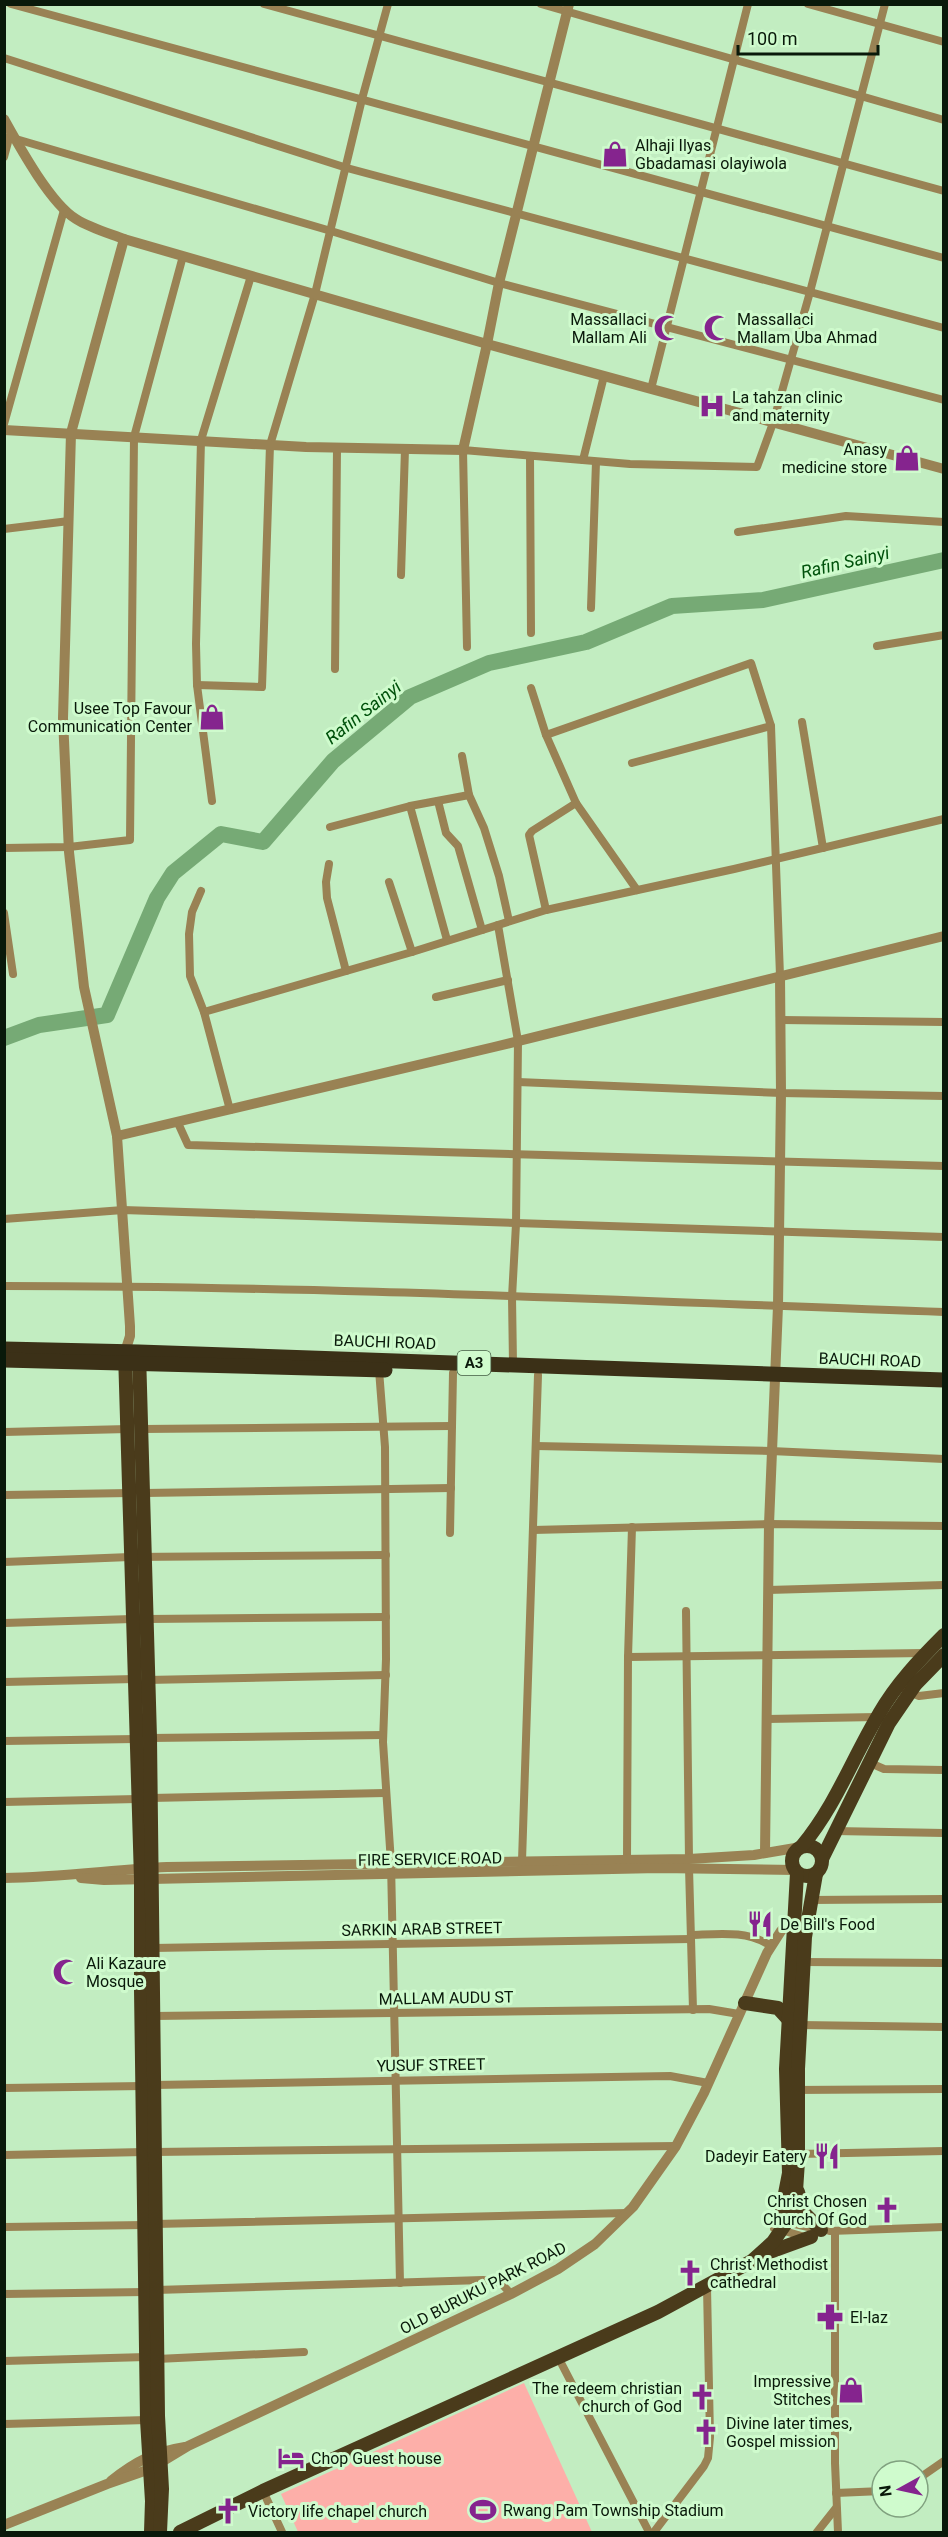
<svg xmlns="http://www.w3.org/2000/svg" width="948" height="2537" font-family="Roboto,sans-serif">
  <style>
    .green { fill: #fdafa9 }
    .lines { fill: none; stroke-linecap: round; stroke-linejoin: round }
    .river { stroke: #76aa75; stroke-width: 16 }
    .minor { stroke: #998254; stroke-width: 8 }
    .tertiary { stroke: #998254; stroke-width: 10 }
    .primary { stroke: #4a3b1b; stroke-width: 14 }
    .trunk { stroke: #3b3017; stroke-width: 15 }
    .labels { text-anchor: middle; dominant-baseline: central; stroke-width: 6; stroke-linejoin: round; paint-order: stroke }
    .shield { fill: #cffbcd; stroke: #445d44; stroke-width: 1.5 }
    .shield-label { font-size: 15px; font-weight: bold; fill: #09190a }
    .poi-label { font-size: 16px; fill: #09190a; stroke: #cffbcd; text-anchor: start }
    .street-label { font-size: 16px; fill: #09190a; stroke: #cffbcd }
    .water-label { font-size: 18px; font-style: italic; fill: #00520c; stroke: #cffbcd }
  </style>
  <rect width="100%" height="100%" fill="#c2edc1"/>
  <polygon class="green" points="524,2383 592,2532 298,2532 281,2494"/>
  <g class="lines">
    <polyline class="river" points="4,1038 39,1025 107,1015 157,898 173,873 221,834 263,842 333,761 410,697 489,663 586,642 672,606 763,600 944,560"/>
    <g class="minor">
      <polyline points="11,4 944,258"/>
      <polyline points="264,4 944,191"/>
      <polyline points="541,4 944,120"/>
      <polyline points="808,4 944,42"/>
      <polyline points="4,58 347,168 944,328"/>
      <polyline points="16,139 331,231 499,283 944,400"/>
      <polyline points="4,157 11,131"/>
      <polyline points="651,389 748,4"/>
      <polyline points="4,424 64,210"/>
      <polyline points="530,456 531,633"/>
      <polyline points="583,460 604,376"/>
      <polyline points="4,529 69,521"/>
      <polyline points="738,532 846,516 944,522"/>
      <polyline points="401,575 405,449"/>
      <polyline points="591,608 596,462"/>
      <polyline points="877,646 944,635"/>
      <polyline points="467,647 463,450 630,464 757,467 773,423 810,292 885,4"/>
      <polyline points="335,669 337,448"/>
      <polyline points="197,685 262,687 270,445 315,294 362,99 388,4"/>
      <polyline points="531,688 546,735 576,803 637,890"/>
      <polyline points="802,722 823,848"/>
      <polyline points="546,735 751,663 771,726 780,976"/>
      <polyline points="462,756 469,795 484,828 499,876 509,921"/>
      <polyline points="632,763 771,726"/>
      <polyline points="212,801 197,685 196,644 201,440 251,276"/>
      <polyline points="438,801 446,833 458,846 482,930"/>
      <polyline points="410,806 447,940"/>
      <polyline points="330,827 410,806 469,795"/>
      <polyline points="4,848 69,847 130,840 134,437 183,256"/>
      <polyline points="329,864 326,882 327,898 346,971"/>
      <polyline points="389,882 412,952"/>
      <polyline points="201,891 192,912 189,934 190,976 204,1012 230,1110"/>
      <polyline points="546,910 529,835 532,831 576,803"/>
      <polyline points="4,913 13,974"/>
      <polyline points="498,925 518,1041 516,1224 512,1297 513,1364"/>
      <polyline points="436,997 508,980"/>
      <polyline points="204,1012 412,952 546,910 734,869 944,819"/>
      <polyline points="781,1020 944,1022"/>
      <polyline points="518,1082 781,1093 944,1096"/>
      <polyline points="178,1123 188,1145 944,1166"/>
      <polyline points="4,1219 123,1210 944,1237"/>
      <path d="M4 1286C318 1286 631 1301 944 1312"/>
      <polyline points="379,1370 385,1447 386,1659 383,1742 391,1863 400,2283"/>
      <polyline points="142,1429 452,1426"/>
      <polyline points="4,1432 128,1429"/>
      <polyline points="536,1446 771,1451 944,1459"/>
      <polyline points="145,1493 451,1488"/>
      <polyline points="4,1495 130,1493"/>
      <polyline points="533,1530 769,1524 944,1526"/>
      <polyline points="450,1533 453,1373"/>
      <polyline points="4,1562 130,1557 386,1555"/>
      <polyline points="768,1590 944,1585"/>
      <polyline points="686,1611 689,1859"/>
      <polyline points="147,1619 386,1617"/>
      <polyline points="4,1623 132,1619"/>
      <polyline points="628,1657 925,1653"/>
      <polyline points="147,1680 386,1675"/>
      <polyline points="4,1682 135,1679"/>
      <polyline points="906,1691 919,1696 944,1693"/>
      <polyline points="767,1719 877,1717"/>
      <polyline points="150,1738 383,1735"/>
      <polyline points="4,1741 136,1739"/>
      <polyline points="868,1762 884,1769 944,1770"/>
      <polyline points="151,1798 385,1793"/>
      <polyline points="4,1802 137,1799"/>
      <polyline points="835,1831 944,1833"/>
      <polyline points="627,1860 628,1657 632,1527"/>
      <polyline points="522,1861 538,1375"/>
      <polyline points="689,1868 693,2010"/>
      <polyline points="810,1900 944,1899"/>
      <path d="M691 1935C719 1934 747 1930 771 1946"/>
      <polyline points="153,1948 691,1939"/>
      <polyline points="804,1962 944,1963"/>
      <polyline points="153,2016 709,2009 739,2014"/>
      <polyline points="800,2025 944,2027"/>
      <polyline points="154,2085 670,2076 708,2083"/>
      <polyline points="4,2088 143,2086"/>
      <polyline points="794,2090 944,2089"/>
      <polyline points="154,2152 676,2146"/>
      <polyline points="798,2154 944,2151"/>
      <polyline points="4,2155 144,2152"/>
      <polyline points="777,2220 817,2229"/>
      <polyline points="155,2224 627,2213"/>
      <polyline points="4,2227 145,2225"/>
      <polyline points="774,2228 805,2237"/>
      <polyline points="830,2231 944,2227"/>
      <polyline points="835,2232 835,2463 838,2532"/>
      <polyline points="156,2290 483,2280 501,2283 511,2294"/>
      <polyline points="4,2294 145,2292"/>
      <polyline points="558,2357 649,2532"/>
      <polyline points="157,2359 304,2352"/>
      <polyline points="4,2361 146,2357"/>
      <polyline points="4,2424 147,2420"/>
      <polyline points="918,2479 944,2461"/>
      <polyline points="263,2491 282,2532"/>
      <polyline points="836,2493 882,2491"/>
      <polyline points="654,2532 704,2466 708,2458 710,2437 707,2287"/>
      <polyline points="817,2532 836,2508"/>
    </g>
    <g class="tertiary">
      <path d="M4 119C19 146 50 203 76 219 90 228 108 233 124 239L487 344 944 469"/>
      <polyline points="124,239 71,433 63,718 69,852 84,987 117,1136 130,1326 130,1336 125,1352"/>
      <polyline points="4,430 306,447 463,450 487,344 499,283 569,4"/>
      <polyline points="117,1136 494,1047 944,936"/>
      <polyline points="765,1853 769,1524 778,1306 781,1093 780,976"/>
      <path d="M4 1878C59 1877 112 1870 167 1867L689 1859 754 1855 801 1847"/>
      <polyline points="81,1878 104,1880 659,1868 795,1870"/>
      <path d="M111 2481C136 2461 154 2452 185 2447"/>
      <polyline points="4,2525 107,2484 150,2469 188,2446 511,2294 558,2269 595,2244 633,2207 676,2146 704,2093 767,1953 781,1931 795,1915"/>
    </g>
    <g class="primary">
      <polyline points="125,1353 141,1879 141,1990 147,2420 152,2501 151,2532"/>
      <polyline points="139,1353 150,1738 158,2416 162,2489 160,2532"/>
      <circle cx="807" cy="1861" r="15"/>
      <path d="M802 1846C836 1805 852 1759 879 1714 896 1684 920 1659 944 1635"/>
      <polyline points="822,1859 889,1723 915,1685 944,1655"/>
      <polyline points="745,2003 778,2008 788,2019"/>
      <polyline points="798,2192 803,2212 821,2230"/>
      <polyline points="782,2209 789,2173 786,2069 797,1873"/>
      <polyline points="767,2253 811,2237"/>
      <polyline points="180,2532 263,2491 658,2312 752,2261 773,2242 786,2223 796,2191 798,2161 798,2069 805,1937 816,1874"/>
    </g>
    <g class="trunk">
      <polyline points="4,1349 139,1352 944,1380"/>
      <polyline points="4,1360 385,1370"/>
    </g>
  </g>
  <defs>
    <g id="shop-bare" transform="scale(2.07)"><path d="M-5-2.5h2.3a2.7 3.5 0 0 1 5.4 0H5L5.5 6h-11ZM-1.5-2.5h3a1.5 2.3 0 0 0-3 0Z" fill="#85248e" stroke="#cffbcd" stroke-width="2.5" paint-order="stroke"/></g>
    <g id="mosque-bare" transform="scale(2.07)"><path d="M3.5-4.9A6 6 0 1 0 3.5 4.9A5 5 0 1 1 3.5-4.9Z" fill="#85248e" stroke="#cffbcd" stroke-width="2.5" paint-order="stroke"/></g>
    <g id="hospital-bare" transform="scale(2.07)"><path d="M-5-5h3v3.5h4V-5h3V5h-3V1.5h-4V5h-3Z" fill="#85248e" stroke="#cffbcd" stroke-width="2.5" paint-order="stroke"/></g>
    <g id="restaurant-bare" transform="scale(2.07)"><path d="M-5-6h1v4h1v-4h1v4h1v-4h1v5L-1.5 .5V6h-2V.5L-5-1ZM5-6V6H3V1.5H1.5Q1.5-4 5-6Z" fill="#85248e" stroke="#cffbcd" stroke-width="2.5" paint-order="stroke"/></g>
    <g id="church-bare" transform="scale(2.07)"><path d="M-1.2-6h2.4v3.5h3.3v2.4h-3.3V6h-2.4V-.1h-3.3v-2.4h3.3Z" fill="#85248e" stroke="#cffbcd" stroke-width="2.5" paint-order="stroke"/></g>
    <g id="pharmacy-bare" transform="scale(2.07)"><path d="M-2-6h4v4h4v4h-4v4h-4v-4h-4v-4h4Z" fill="#85248e" stroke="#cffbcd" stroke-width="2.5" paint-order="stroke"/></g>
    <g id="hotel-bare" transform="scale(2.07)"><path d="M-6-4.5h1.5V1H6V5H4.5V3h-9V5H-6ZM-4 0a1.8 1.8 0 1 1 3.6 0ZM.5 0V-2.5h3Q6-2.5 6 0Z" fill="#85248e" stroke="#cffbcd" stroke-width="2.5" paint-order="stroke"/></g>
    <g id="stadium-bare" transform="scale(2.07)"><path d="M0-5a6.5 5 0 1 0 0 10a6.5 5 0 1 0 0-10ZM-3.5-1.8h7v3.6h-7Z" fill="#85248e" stroke="#cffbcd" stroke-width="2.5" paint-order="stroke"/></g>
  </defs>
  <g fill-rule="evenodd">
    <use href="#shop-bare" x="615" y="154"/>
    <use href="#mosque-bare" x="667" y="328"/>
    <use href="#mosque-bare" x="717" y="328"/>
    <use href="#hospital-bare" x="712" y="406"/>
    <use href="#shop-bare" x="907" y="458"/>
    <use href="#shop-bare" x="212" y="717"/>
    <use href="#restaurant-bare" x="760" y="1924"/>
    <use href="#mosque-bare" x="66" y="1972"/>
    <use href="#restaurant-bare" x="827" y="2156"/>
    <use href="#church-bare" x="887" y="2210"/>
    <use href="#church-bare" x="690" y="2273"/>
    <use href="#pharmacy-bare" x="830" y="2317"/>
    <use href="#shop-bare" x="851" y="2390"/>
    <use href="#church-bare" x="702" y="2397"/>
    <use href="#church-bare" x="706" y="2432"/>
    <use href="#hotel-bare" x="291" y="2458"/>
    <use href="#stadium-bare" x="483" y="2510"/>
    <use href="#church-bare" x="228" y="2511"/>
  </g>
  <g class="labels">
    <rect class="shield" x="457.5" y="1351" width="33" height="24" rx="4.5"/>
    <g class="shield-label">
      <text x="474" y="1363">A3</text>
    </g>
    <g class="poi-label">
      <text x="635" y="145">Alhaji Ilyas<tspan x="635" dy="18">Gbadamasi olayiwola</tspan></text>
      <text x="647" y="319" text-anchor="end">Massallaci<tspan x="647" dy="18">Mallam Ali</tspan></text>
      <text x="737" y="319">Massallaci<tspan x="737" dy="18">Mallam Uba Ahmad</tspan></text>
      <text x="732" y="397">La tahzan clinic<tspan x="732" dy="18">and maternity</tspan></text>
      <text x="887" y="449" text-anchor="end">Anasy<tspan x="887" dy="18">medicine store</tspan></text>
      <text x="192" y="708" text-anchor="end">Usee Top Favour<tspan x="192" dy="18">Communication Center</tspan></text>
      <text x="780" y="1924">De Bill's Food</text>
      <text x="86" y="1963">Ali Kazaure<tspan x="86" dy="18">Mosque</tspan></text>
      <text x="807" y="2156" text-anchor="end">Dadeyir Eatery</text>
      <text x="867" y="2201" text-anchor="end">Christ Chosen<tspan x="867" dy="18">Church Of God</tspan></text>
      <text x="710" y="2264">Christ Methodist<tspan x="710" dy="18">cathedral</tspan></text>
      <text x="850" y="2317">El-laz</text>
      <text x="831" y="2381" text-anchor="end">Impressive<tspan x="831" dy="18">Stitches</tspan></text>
      <text x="682" y="2388" text-anchor="end">The redeem christian<tspan x="682" dy="18">church of God</tspan></text>
      <text x="726" y="2423">Divine later times,<tspan x="726" dy="18">Gospel mission</tspan></text>
      <text x="311" y="2458">Chop Guest house</text>
      <text x="503" y="2510">Rwang Pam Township Stadium</text>
      <text x="248" y="2511">Victory life chapel church</text>
    </g>
    <g class="street-label">
      <text transform="translate(385 1342) rotate(2)">BAUCHI ROAD</text>
      <text transform="translate(870 1360) rotate(2)">BAUCHI ROAD</text>
      <text transform="translate(430 1859) rotate(-1)">FIRE SERVICE ROAD</text>
      <text transform="translate(422 1929) rotate(-1)">SARKIN ARAB STREET</text>
      <text transform="translate(446 1998) rotate(-1)">MALLAM AUDU ST</text>
      <text transform="translate(431 2065) rotate(-1)">YUSUF STREET</text>
      <text transform="translate(483 2288) rotate(-27)">OLD BURUKU PARK ROAD</text>
    </g>
    <g class="water-label">
      <text transform="translate(845 562) rotate(-13)">Rafin Sainyi</text>
      <text transform="translate(363 712) rotate(-38)">Rafin Sainyi</text>
    </g>
  </g>
  <rect width="948" height="2537" fill="none" stroke="#09190a" stroke-width="12"/>
  <g transform="translate(900 2489) rotate(262)"><circle r="28" fill="#cffbcd" stroke="#80a17f" stroke-width="1.5"/>
  <path d="M0-4.5L10 22L0 15L-10 22Z" fill="#85248e"/>
  <text y="-9" font-size="16" font-weight="bold" text-anchor="middle" fill="#09190a">N</text>
  </g>
  <path d="M738 45v9h140v-9" fill="none" stroke="#09190a" stroke-width="3"/>
  <text x="747" y="45" font-size="18" fill="#09190a" stroke="#cffbcd" stroke-width="4.5" paint-order="stroke">100 m</text>
</svg>
